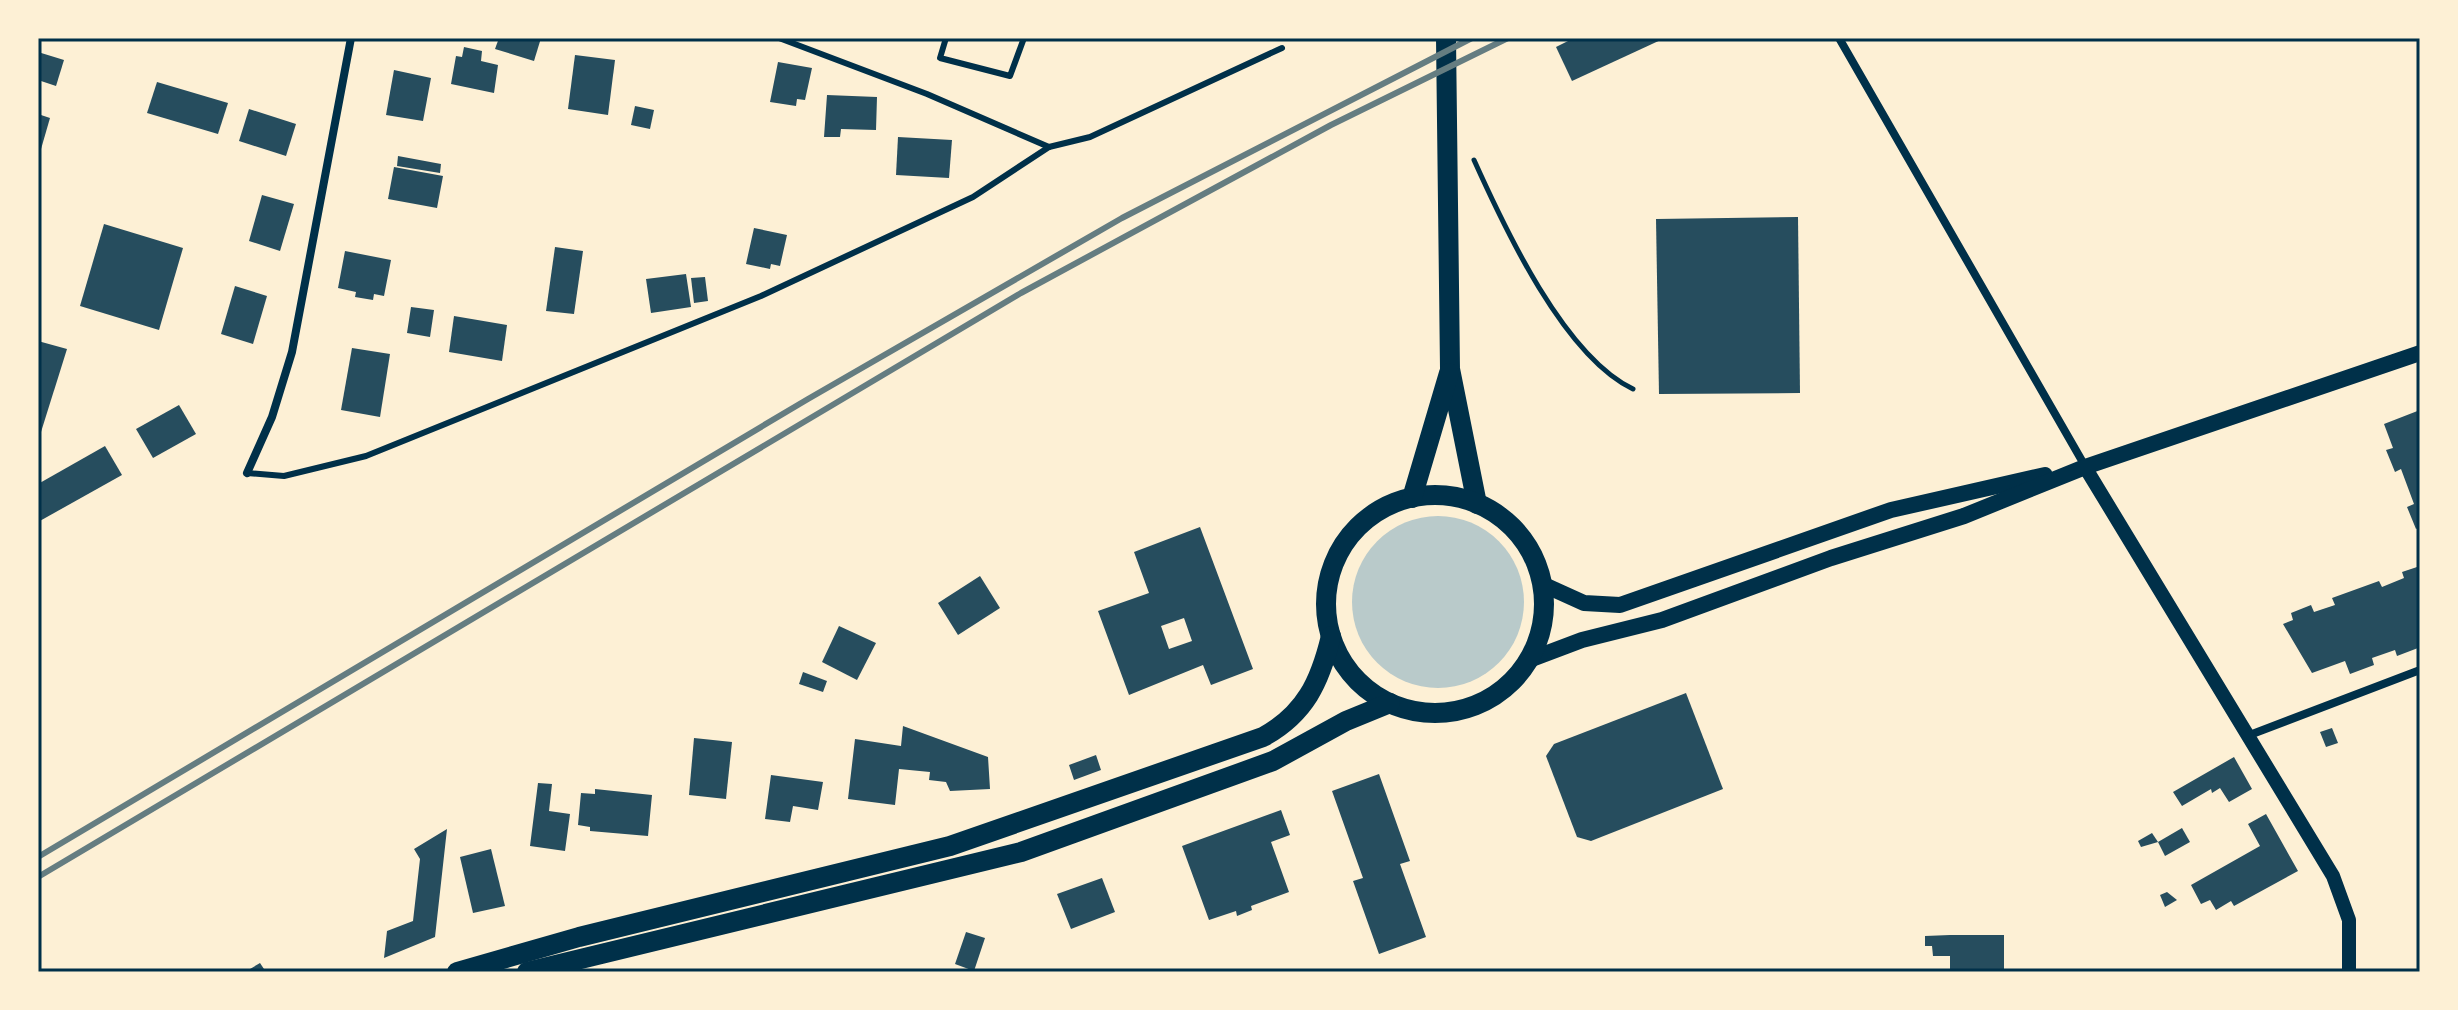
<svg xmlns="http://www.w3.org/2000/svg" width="2458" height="1010" font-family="'Titillium Web',sans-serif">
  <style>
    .green { fill: #b9caca }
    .building { fill: #264d5e; fill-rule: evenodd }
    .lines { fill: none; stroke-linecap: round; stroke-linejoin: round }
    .path { stroke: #003049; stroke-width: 5 }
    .service { stroke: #003049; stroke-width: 6 }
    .minor { stroke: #003049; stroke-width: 8 }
    .tertiary { stroke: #003049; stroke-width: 14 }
    .secondary { stroke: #003049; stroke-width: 16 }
    .primary { stroke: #003049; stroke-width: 20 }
    .rail { stroke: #657d81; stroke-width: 6 }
    .neatline { fill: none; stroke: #003049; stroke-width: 3 }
  </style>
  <rect width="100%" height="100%" fill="#fdf0d5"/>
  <circle class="green" cx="1438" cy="602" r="86"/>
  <g class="building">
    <polygon points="499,38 541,38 534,61 495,49"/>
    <polygon points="1574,38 1665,38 1572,81 1556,47"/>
    <polygon points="464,47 482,51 481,61 498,65 494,93 451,84 456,56 462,57"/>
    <polygon points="38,52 64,60 56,86 38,80"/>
    <polygon points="575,55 615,60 608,115 568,109"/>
    <polygon points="778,62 812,68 805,100 797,99 796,106 770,102"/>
    <polygon points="394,70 431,78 423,121 386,115"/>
    <polygon points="157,82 228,103 218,134 147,113"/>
    <polygon points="827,95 877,97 876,130 841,129 840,137 824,137"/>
    <polygon points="635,106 654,110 650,129 631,125"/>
    <polygon points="249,109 296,124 286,156 239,141"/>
    <polygon points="38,114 50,118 39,156 38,156"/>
    <polygon points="898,137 952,140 949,178 896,175"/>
    <polygon points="398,156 441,164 440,173 397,166"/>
    <polygon points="394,167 443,176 437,208 388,199"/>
    <polygon points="262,195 294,204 280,251 249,241"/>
    <polygon points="1798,217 1800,393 1659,394 1656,219"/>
    <polygon points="104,224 183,248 159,330 80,306"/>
    <polygon points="754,228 787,235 780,266 771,264 770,269 746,264"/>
    <polygon points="555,247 583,251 574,314 546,311"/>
    <polygon points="345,251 391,260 384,296 374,294 373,300 355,297 356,292 338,288"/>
    <polygon points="686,274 691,307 651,313 646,279"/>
    <polygon points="705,277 708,301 694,303 691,278"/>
    <polygon points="235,286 267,296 253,344 221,334"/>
    <polygon points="411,307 434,310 430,337 407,333"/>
    <polygon points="454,316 507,325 502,361 449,352"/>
    <polygon points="38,341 67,349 41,432 38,431"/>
    <polygon points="352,348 390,354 380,417 341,410"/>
    <polygon points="179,405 196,434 153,458 136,429"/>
    <polygon points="2420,410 2420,527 2416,529 2407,507 2414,504 2401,469 2395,472 2386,450 2393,448 2384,424"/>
    <polygon points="105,446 122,475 38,522 38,484"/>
    <path d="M1200 527 1253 669 1211 685 1203 665 1129 695 1098 611 1149 593 1134 552ZM1184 618 1192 641 1169 649 1161 626Z"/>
    <polygon points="2420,566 2418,648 2397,656 2395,650 2372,658 2374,665 2350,674 2345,661 2312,673 2283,624 2293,620 2291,613 2311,605 2314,612 2335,605 2332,598 2379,581 2382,587 2404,578 2402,572"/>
    <polygon points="980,576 1000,608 958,635 938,603"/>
    <polygon points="839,626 876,643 857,680 822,662"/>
    <polygon points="803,672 827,681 823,692 799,684"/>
    <polygon points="1686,693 1723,789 1591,841 1577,837 1546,756 1554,744"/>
    <polygon points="903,726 988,757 990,789 950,791 946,782 929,780 930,772 899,769 895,805 848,799 855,739 901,746"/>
    <polygon points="2332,728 2338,743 2326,747 2320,732"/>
    <polygon points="694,738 732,742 726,799 689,795"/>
    <polygon points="1096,755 1101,770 1074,780 1069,765"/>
    <polygon points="2234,757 2252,789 2229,802 2220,788 2212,793 2211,789 2182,806 2173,792"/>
    <polygon points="1379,774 1410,861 1400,864 1426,937 1379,954 1353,881 1363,878 1332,791"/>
    <polygon points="771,775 823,782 818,810 793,806 790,822 765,819"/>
    <polygon points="538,783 552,784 549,811 570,814 565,851 530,846"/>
    <polygon points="595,789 652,795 648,836 590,831 590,827 578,825 581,793 595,794"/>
    <polygon points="1281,810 1290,835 1271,842 1289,892 1251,906 1252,910 1237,916 1236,911 1209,920 1182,846"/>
    <polygon points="2266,814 2298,871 2234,906 2231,901 2216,910 2210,900 2201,904 2191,885 2260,846 2248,824"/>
    <polygon points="2182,828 2190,842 2165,856 2158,842"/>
    <polygon points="447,829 435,937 384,958 387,931 413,921 420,859 414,849"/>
    <polygon points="2152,833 2158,842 2141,847 2138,841"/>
    <polygon points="491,849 505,906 473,913 460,857"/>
    <polygon points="1102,878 1115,912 1071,929 1057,894"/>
    <polygon points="2167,892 2177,900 2165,907 2160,895"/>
    <polygon points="966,932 985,938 974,971 955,964"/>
    <polygon points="1950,935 2004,935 2004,971 1950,971 1950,956 1933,956 1932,946 1925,946 1925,936"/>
    <polygon points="260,963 266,972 245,972"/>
  </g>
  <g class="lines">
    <path class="path" d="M1474 160C1505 229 1564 356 1633 389"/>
    <g class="service">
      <polyline points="779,38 927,94 1049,147"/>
      <polyline points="946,38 940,58 1010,76 1024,38"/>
      <polyline points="247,473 284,476 366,456 761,296 973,197 1049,147 1090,137 1282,48"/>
    </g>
    <g class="minor">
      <polyline points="1839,38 2085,466"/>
      <polyline points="247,473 272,417 292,352 351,38"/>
      <polyline points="2247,736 2420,670"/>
    </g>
    <polyline class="tertiary" points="2085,467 2333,876 2349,920 2349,972"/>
    <g class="secondary">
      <polyline points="1542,584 1584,603 1620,605 1891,510 2045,475"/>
      <polyline points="1529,660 1582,640 1662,620 1831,558 1964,516 2085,467 2420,353"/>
    </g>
    <g class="primary">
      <polyline points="1446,38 1450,369 1477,504"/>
      <circle cx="1435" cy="604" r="109"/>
      <polyline points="1412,498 1449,373"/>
      <path d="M457 972 579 937 950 846 1263 737C1305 714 1320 682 1331 636"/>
      <polyline points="527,972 1021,852 1273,761 1346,721 1390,703"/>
    </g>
    <g class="rail">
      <polyline points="38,857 808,399 1122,218 1472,38"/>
      <polyline points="38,877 1021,293 1331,125 1508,38"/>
    </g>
  </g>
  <rect width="2458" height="1010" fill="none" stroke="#fdf0d5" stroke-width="80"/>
  <rect x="40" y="40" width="2378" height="930" class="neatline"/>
</svg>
